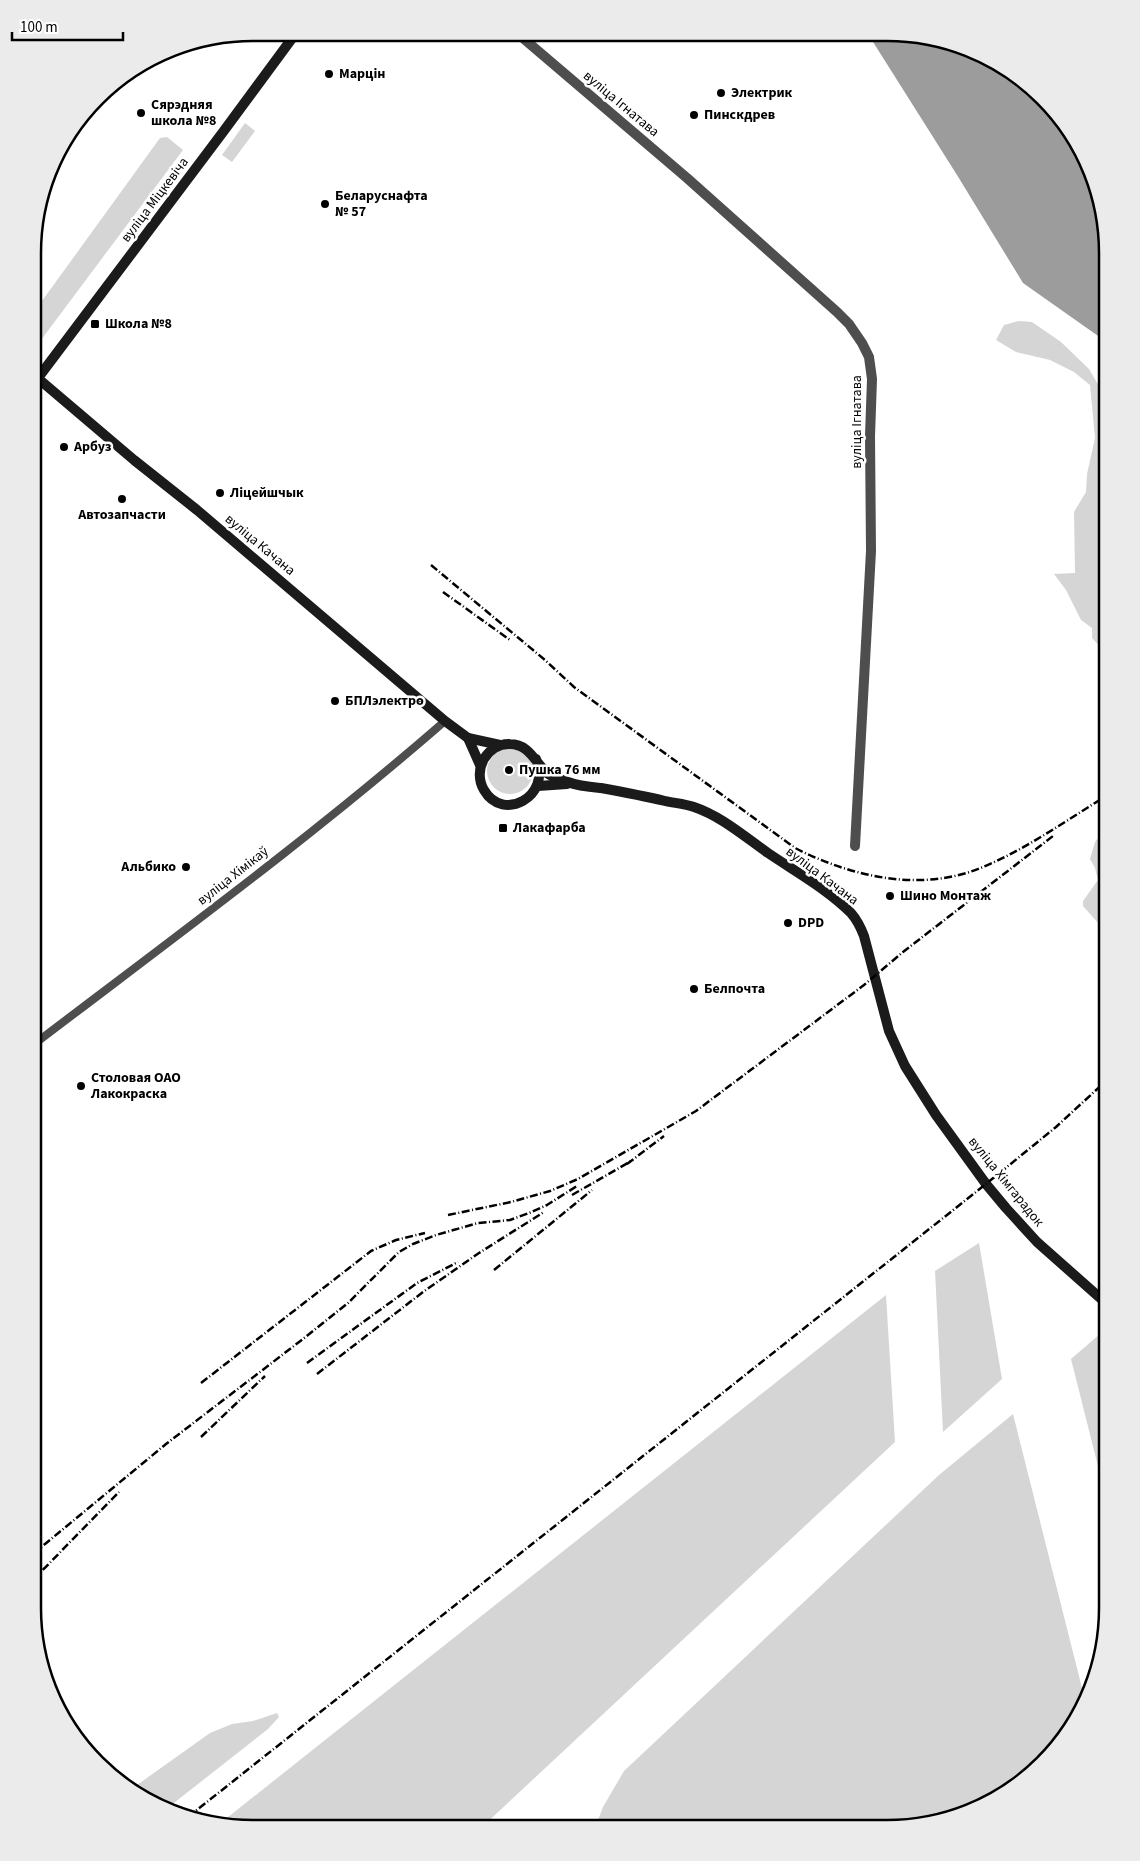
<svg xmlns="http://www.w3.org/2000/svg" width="1140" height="1861" font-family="'Source Sans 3',sans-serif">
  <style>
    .green { fill: #d5d5d5 }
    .water { fill: #9c9c9c }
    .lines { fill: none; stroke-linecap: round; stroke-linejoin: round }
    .minor { stroke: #4e4e4e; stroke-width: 8 }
    .tertiary { stroke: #4e4e4e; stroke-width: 10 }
    .secondary { stroke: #1b1b1b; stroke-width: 10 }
    .rail { stroke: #000; stroke-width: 2.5; stroke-dasharray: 8 2.5 1 2.5; stroke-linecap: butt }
    .poi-dot { fill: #000; stroke: #fff; stroke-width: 2 }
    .labels { text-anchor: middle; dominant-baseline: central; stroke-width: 5; stroke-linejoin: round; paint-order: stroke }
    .poi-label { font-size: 14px; font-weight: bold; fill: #000; stroke: #fff; text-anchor: start }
    .street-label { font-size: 14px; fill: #000; stroke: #fff }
    .rim { fill: none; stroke: #000; stroke-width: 2.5 }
  </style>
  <rect width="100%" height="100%" fill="#fff"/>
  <g class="green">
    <polygon points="245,123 255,131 232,162 222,155"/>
    <polygon points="167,137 183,150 38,344 34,340 34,312 160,138"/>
    <polygon points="1019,321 1032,322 1061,342 1089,369 1107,400 1107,654 1092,638 1092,628 1081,620 1066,590 1054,574 1075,573 1074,512 1086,492 1087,474 1095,438 1090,385 1074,372 1050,360 1016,352 996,340 1004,325"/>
    <circle cx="510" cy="771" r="23"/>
    <polygon points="1107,827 1107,933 1083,906 1083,901 1098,880 1095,868 1090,859 1095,842"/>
    <polygon points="979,1243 1002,1379 943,1432 935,1271"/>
    <polygon points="886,1295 895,1442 482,1827 224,1827 218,1825"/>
    <polygon points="1107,1328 1107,1502 1071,1359"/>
    <polygon points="1013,1414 1085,1700 1062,1742 1022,1783 971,1812 888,1828 595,1828 603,1807 624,1771 939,1475"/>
    <polygon points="277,1713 279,1717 268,1729 165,1810 130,1790 210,1733 232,1724 253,1721"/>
  </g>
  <polygon class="water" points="868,34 916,34 972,49 1022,78 1062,119 1091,169 1107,253 1107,347 1101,338 1023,283 957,175"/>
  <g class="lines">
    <path class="minor" d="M33 1045C172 939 313 836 445 721"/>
    <polyline class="tertiary" points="517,33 687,178 837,312 849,324 862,343 869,357 872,379 870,436 871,551 855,846"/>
    <g class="secondary">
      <polyline points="34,375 134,460 197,510 445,721 468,738 500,745"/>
      <polyline points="38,378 223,132 296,33"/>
      <polyline points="468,738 480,765"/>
      <path d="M536 759C552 796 503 823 484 790 472 770 487 743 510 744 529 744 535 762 547 773 552 777 562 780 568 782 578 786 590 787 601 788 623 792 644 796 665 801 674 803 685 804 694 807 721 816 745 837 768 853 796 872 827 889 851 913 857 920 861 928 864 936L889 1031 905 1066 936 1115 986 1184 1006 1208 1037 1242 1107 1304"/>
      <polyline points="538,786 567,784"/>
    </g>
    <g class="rail">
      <path d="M431 565 545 660 574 687 795 848C852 877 922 893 983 867 1026 849 1064 822 1103 798"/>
      <polyline points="443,592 510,640"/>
      <polyline points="627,1164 664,1136"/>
      <polyline points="572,1195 633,1160"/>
      <polyline points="448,1215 511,1202 550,1191 578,1179 696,1111 864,985 903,952 1053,836"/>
      <polyline points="494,1270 592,1190"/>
      <polyline points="307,1363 417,1283 458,1262"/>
      <polyline points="317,1374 423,1292 479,1253 544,1212"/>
      <polyline points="201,1383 371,1251 396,1240 425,1233"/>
      <polyline points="201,1437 265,1376"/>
      <polyline points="33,1554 166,1444 303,1339 348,1303 399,1252 413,1244 436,1235 478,1223 510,1220 529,1213 547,1205 577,1186"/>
      <polyline points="33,1580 119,1492"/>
      <polyline points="188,1817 986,1184 1056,1127 1107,1080"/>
    </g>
  </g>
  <g class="poi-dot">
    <circle cx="329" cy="74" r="5"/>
    <circle cx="721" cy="93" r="5"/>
    <circle cx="141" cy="113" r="5"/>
    <circle cx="694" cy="115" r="5"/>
    <circle cx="325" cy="204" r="5"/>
    <rect x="90" y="319" width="10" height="10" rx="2.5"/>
    <circle cx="64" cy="447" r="5"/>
    <circle cx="220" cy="493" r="5"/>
    <circle cx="122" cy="499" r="5"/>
    <circle cx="335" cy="701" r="5"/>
    <circle cx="509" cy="770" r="5"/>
    <rect x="498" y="823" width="10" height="10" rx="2.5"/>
    <circle cx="186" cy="867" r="5"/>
    <circle cx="890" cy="896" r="5"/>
    <circle cx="788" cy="923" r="5"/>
    <circle cx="694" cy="989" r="5"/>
    <circle cx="81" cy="1086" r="5"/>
  </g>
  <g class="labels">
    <g class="poi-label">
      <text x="339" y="74">Марцін</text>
      <text x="731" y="93">Электрик</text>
      <text x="151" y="105">Сярэдняя<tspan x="151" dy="16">школа №8</tspan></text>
      <text x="704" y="115">Пинскдрев</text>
      <text x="335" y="196">Беларуснафта<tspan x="335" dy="16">№ 57</tspan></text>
      <text x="105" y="324">Школа №8</text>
      <text x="74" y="447">Арбуз</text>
      <text x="230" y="493">Ліцейшчык</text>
      <text x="122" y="515" text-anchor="middle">Автозапчасти</text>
      <text x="345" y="701">БПЛэлектро</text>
      <text x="519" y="770">Пушка 76 мм</text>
      <text x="513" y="828">Лакафарба</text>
      <text x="176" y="867" text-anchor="end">Альбико</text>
      <text x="900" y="896">Шино Монтаж</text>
      <text x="798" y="923">DPD</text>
      <text x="704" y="989">Белпочта</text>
      <text x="91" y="1078">Столовая ОАО<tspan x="91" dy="16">Лакокраска</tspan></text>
    </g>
    <g class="street-label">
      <text transform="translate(621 104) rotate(40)">вуліца Ігнатава</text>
      <text transform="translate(155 200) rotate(-53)">вуліца Міцкевіча</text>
      <text transform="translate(857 422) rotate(-90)">вуліца Ігнатава</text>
      <text transform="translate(260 545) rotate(40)">вуліца Качана</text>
      <text transform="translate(233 876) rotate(-38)">вуліца Хімікаў</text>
      <text transform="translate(822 876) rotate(37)">вуліца Качана</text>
      <text transform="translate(1006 1182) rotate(51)">вуліца Хімгарадок</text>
    </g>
  </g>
  <path d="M0 0H1140V1861H0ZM253 41H887A212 212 0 0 1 1099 253V1608A212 212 0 0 1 887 1820H253A212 212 0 0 1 41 1608V253A212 212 0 0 1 253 41Z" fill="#ebebeb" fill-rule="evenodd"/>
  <path class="rim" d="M253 41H887A212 212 0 0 1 1099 253V1608A212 212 0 0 1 887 1820H253A212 212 0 0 1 41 1608V253A212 212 0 0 1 253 41Z"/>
  <path d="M12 32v8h111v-8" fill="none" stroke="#000000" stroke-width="2.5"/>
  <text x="20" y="32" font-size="15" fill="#000000" stroke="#ffffff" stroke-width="4" paint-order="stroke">100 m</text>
</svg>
